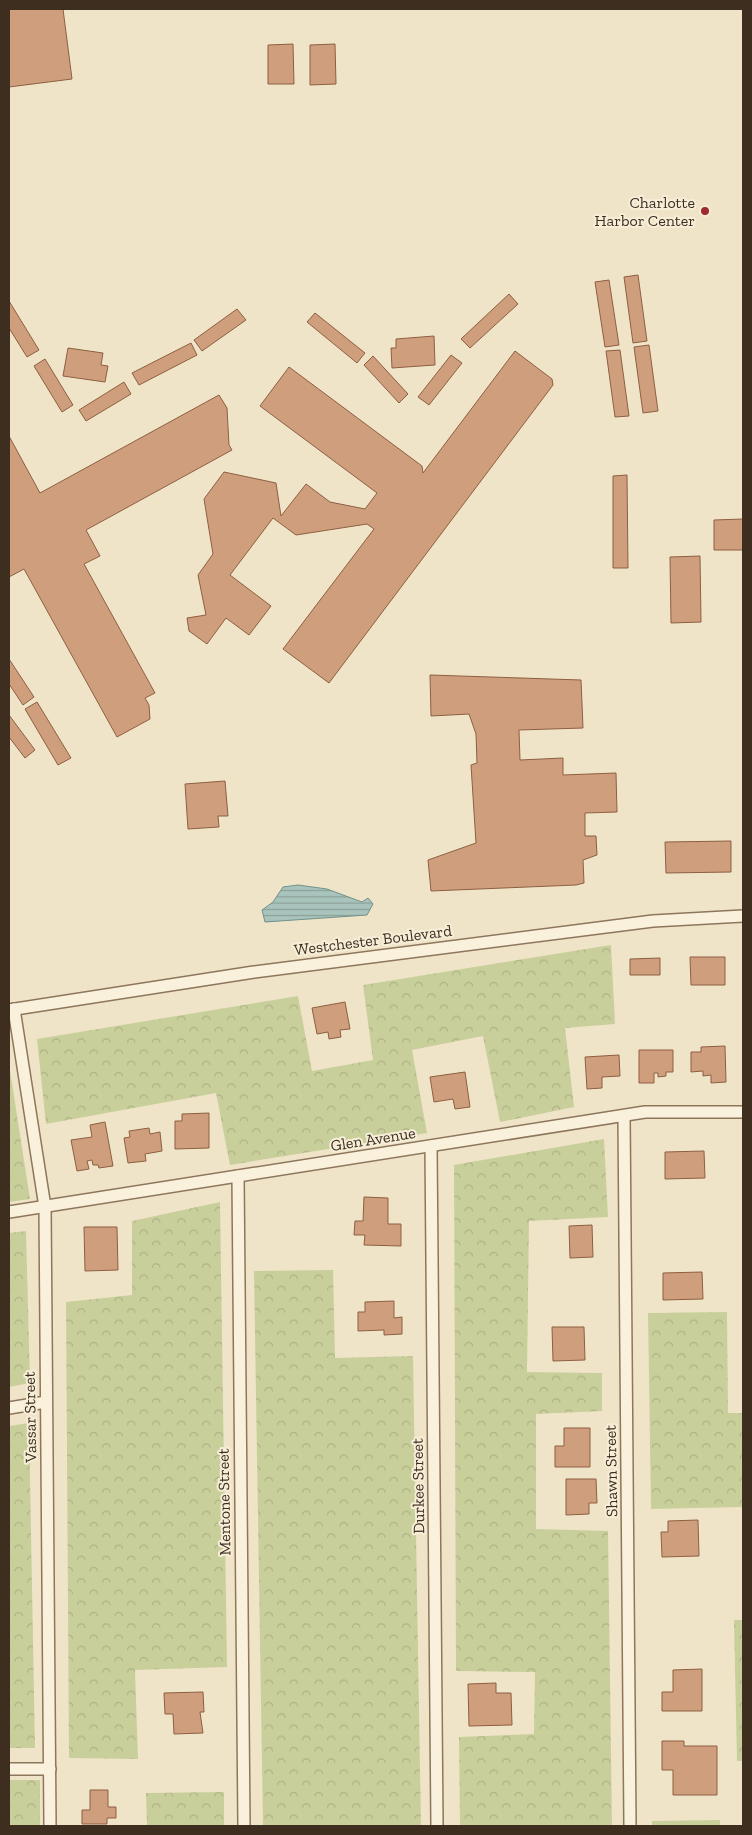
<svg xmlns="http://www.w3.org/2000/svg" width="752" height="1835" font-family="'Zilla Slab',serif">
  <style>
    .forest { fill: url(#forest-crowns) }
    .water { fill: url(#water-rules); stroke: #6f938a }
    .building { fill: #cf9f7d; stroke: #8d5f41 }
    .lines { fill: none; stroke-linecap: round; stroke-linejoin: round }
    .minor-casing { stroke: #8d765c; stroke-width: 14 }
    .minor { stroke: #faf1dc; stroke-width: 11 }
    .poi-dot { fill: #9e2a2b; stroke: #f7eed8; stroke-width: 2 }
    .labels { text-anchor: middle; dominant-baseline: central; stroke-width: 4; stroke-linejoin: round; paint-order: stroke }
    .poi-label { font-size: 16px; fill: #3d2e20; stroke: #f7eed8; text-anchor: end }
    .street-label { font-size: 16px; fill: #3d2e20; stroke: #f7eed8 }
  </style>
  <defs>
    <pattern id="forest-crowns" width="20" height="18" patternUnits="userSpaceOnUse" patternTransform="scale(1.25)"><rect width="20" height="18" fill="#c9cf9b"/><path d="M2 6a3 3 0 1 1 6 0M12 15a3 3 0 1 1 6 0" fill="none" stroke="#aeb285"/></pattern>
    <pattern id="water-rules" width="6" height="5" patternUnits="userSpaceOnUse" patternTransform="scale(1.25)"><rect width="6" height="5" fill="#a9c4bc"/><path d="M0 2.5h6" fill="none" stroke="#8ba098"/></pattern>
  </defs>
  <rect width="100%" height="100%" fill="#f0e4c8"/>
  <g class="forest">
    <polygon points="611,945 615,1024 565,1028 574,1107 500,1122 483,1036 412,1050 427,1133 230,1165 216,1093 46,1124 37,1039 298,996 312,1071 373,1060 363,985"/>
    <polygon points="9,1064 30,1199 9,1202"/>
    <polygon points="604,1139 608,1217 529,1221 527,1372 602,1373 602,1411 536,1414 536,1529 608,1531 612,1826 460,1826 459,1737 534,1734 535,1672 456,1671 454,1165"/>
    <polygon points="220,1202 227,1667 135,1670 138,1759 69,1758 66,1302 132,1295 132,1221"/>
    <polygon points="26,1231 30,1383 9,1387 9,1233"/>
    <polygon points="333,1270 335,1358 413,1356 421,1826 263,1826 254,1271"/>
    <polygon points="727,1312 728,1413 743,1413 743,1507 651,1509 648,1313"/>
    <polygon points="29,1423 35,1748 9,1748 9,1426"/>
    <polygon points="734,1620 743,1620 743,1761 737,1761"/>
    <rect x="9" y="1780" width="31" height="46"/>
    <polygon points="224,1792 224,1826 147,1826 146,1793"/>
    <polygon points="720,1820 720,1826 652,1826 652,1821"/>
  </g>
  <polygon class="water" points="298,885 327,889 362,902 368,898 373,904 367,915 265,922 262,910 273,902 283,887"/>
  <g class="building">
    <polygon points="9,9 63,9 72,79 9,87"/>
    <polygon points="293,44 294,84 268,84 268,45"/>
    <polygon points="335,44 336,84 310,85 310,45"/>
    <polygon points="638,275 647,341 633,343 624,277"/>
    <polygon points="609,280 619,345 605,347 595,282"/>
    <polygon points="509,294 518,304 470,348 461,339"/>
    <polygon points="9,301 39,350 27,357 9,328"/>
    <polygon points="237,309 246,320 202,351 194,340"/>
    <polygon points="315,313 365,353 357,363 307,322"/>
    <polygon points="434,336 435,365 392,368 391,348 396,348 396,339"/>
    <polygon points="191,343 197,355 139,385 132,373"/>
    <polygon points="649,345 658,411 643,413 634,347"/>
    <polygon points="68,348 103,353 101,365 108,366 105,382 63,376"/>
    <polygon points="620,350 629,416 615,417 606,351"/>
    <polygon points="515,351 552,379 553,385 329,683 283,649 374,529 367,524 296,535 273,518 230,575 271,606 249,635 226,618 207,644 189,631 187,618 206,615 198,575 213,554 204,499 224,472 276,483 281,516 306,484 330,502 365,509 377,493 260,406 289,367 422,466 423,473"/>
    <polygon points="451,355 462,363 429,405 418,397"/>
    <polygon points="373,356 408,394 399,403 364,365"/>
    <polygon points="45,359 73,405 62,412 34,366"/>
    <polygon points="124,382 131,394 86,421 79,410"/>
    <polygon points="219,395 227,408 229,445 232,450 86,530 100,556 84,564 155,693 145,698 149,705 150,719 117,737 24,569 9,577 9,436 40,493"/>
    <polygon points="627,475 628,568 613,568 613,476"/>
    <polygon points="743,519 743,550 714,550 714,520"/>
    <polygon points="700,556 701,622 671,623 670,557"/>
    <polygon points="9,659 34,697 23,705 9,684"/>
    <polygon points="430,675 581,680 583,728 519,730 520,760 563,758 563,775 616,773 617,812 585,813 585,836 596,836 597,855 583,860 584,883 576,885 431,891 428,860 476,843 471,765 477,763 476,734 469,714 431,716"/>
    <polygon points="37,702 71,758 58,765 25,709"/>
    <polygon points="9,715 35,750 25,758 9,737"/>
    <polygon points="225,781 228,816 218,816 219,827 188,829 185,784"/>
    <polygon points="731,841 731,872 666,873 665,842"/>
    <polygon points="690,957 725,957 725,985 691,985"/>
    <polygon points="660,958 660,975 630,975 630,959"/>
    <polygon points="345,1002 350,1029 340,1030 341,1037 329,1039 328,1032 317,1034 312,1008"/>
    <polygon points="725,1046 726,1082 711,1083 711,1075 703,1076 703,1071 691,1072 691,1052 701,1052 701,1047"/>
    <polygon points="639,1050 673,1050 673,1072 666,1072 666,1076 658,1077 658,1073 654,1073 654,1083 639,1083"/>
    <polygon points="619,1055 620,1076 602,1077 602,1088 587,1089 585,1057"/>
    <polygon points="465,1072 470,1107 455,1109 453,1099 434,1102 430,1077"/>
    <polygon points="209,1113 209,1148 175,1149 175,1121 182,1121 182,1114"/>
    <polygon points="105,1122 113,1166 99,1168 98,1165 93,1165 92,1160 87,1161 89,1169 77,1171 71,1140 92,1137 90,1125"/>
    <polygon points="149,1128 150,1134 160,1132 162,1151 145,1154 146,1161 128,1163 124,1138 130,1137 129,1131"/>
    <polygon points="704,1151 705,1178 665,1179 665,1152"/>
    <polygon points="364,1197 388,1198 388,1224 401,1224 401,1246 364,1245 365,1235 354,1235 355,1221 363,1221"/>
    <polygon points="592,1225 593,1257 570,1258 569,1226"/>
    <polygon points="84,1227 117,1227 118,1270 85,1271"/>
    <polygon points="702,1272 703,1299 663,1300 663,1273"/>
    <polygon points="394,1301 394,1318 402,1317 402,1334 384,1335 384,1330 358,1331 358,1312 365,1312 365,1302"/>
    <polygon points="552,1327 584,1327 585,1360 553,1361"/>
    <polygon points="564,1428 590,1428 590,1467 555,1467 555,1446 564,1446"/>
    <polygon points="566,1479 596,1479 597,1503 589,1503 589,1514 566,1515"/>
    <polygon points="698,1520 699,1556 662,1557 661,1532 668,1532 668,1521"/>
    <polygon points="702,1669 702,1711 662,1711 662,1692 673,1692 673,1670"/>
    <polygon points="496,1683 496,1693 511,1693 512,1725 469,1726 468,1684"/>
    <polygon points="203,1692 204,1712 200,1712 203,1733 174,1734 173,1714 165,1714 164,1693"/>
    <polygon points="662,1741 684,1741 684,1746 717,1746 717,1795 673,1795 673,1770 662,1770"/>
    <polygon points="90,1790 108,1790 108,1807 116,1807 116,1818 107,1818 107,1824 82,1824 82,1810 90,1810"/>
  </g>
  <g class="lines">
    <g class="minor-casing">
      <g id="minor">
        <polyline points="14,1009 45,1207 50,1826"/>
        <polyline points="9,1010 254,972 653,921 743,916"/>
        <polyline points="624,1116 630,1826"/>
        <polyline points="431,1146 437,1826"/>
        <polyline points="238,1176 244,1826"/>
        <polyline points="9,1212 645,1112 743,1112"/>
        <polyline points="9,1408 46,1402"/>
        <polyline points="9,1769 50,1769"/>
      </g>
    </g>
    <use href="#minor" class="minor"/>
  </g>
  <circle class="poi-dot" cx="705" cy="211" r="5"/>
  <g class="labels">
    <g class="poi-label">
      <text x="695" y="202">Charlotte<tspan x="695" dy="18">Harbor Center</tspan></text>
    </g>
    <g class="street-label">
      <text transform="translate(373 940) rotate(-7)">Westchester Boulevard</text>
      <text transform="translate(373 1139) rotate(-9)">Glen Avenue</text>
      <text transform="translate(30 1417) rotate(-91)">Vassar Street</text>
      <text transform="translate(611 1471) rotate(-91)">Shawn Street</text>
      <text transform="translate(418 1486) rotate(-91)">Durkee Street</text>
      <text transform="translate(224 1502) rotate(-91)">Mentone Street</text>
    </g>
  </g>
  <rect width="752" height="1835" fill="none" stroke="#3d2e20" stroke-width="20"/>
</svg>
